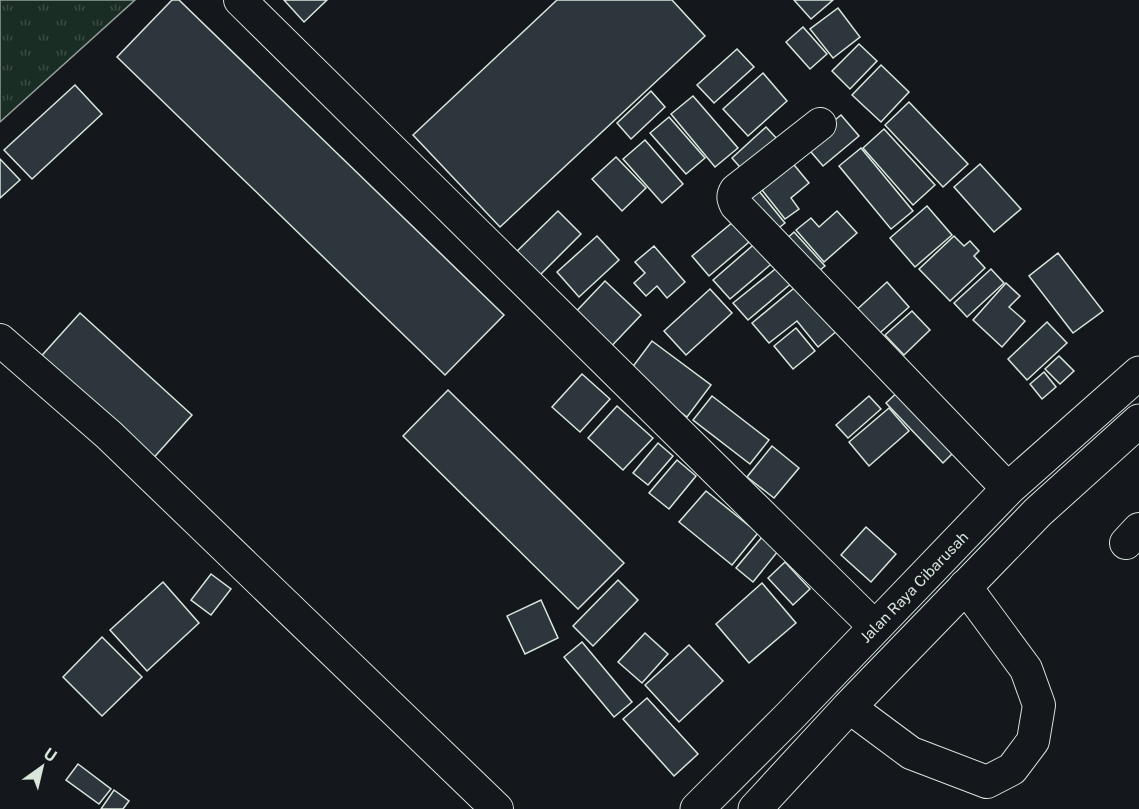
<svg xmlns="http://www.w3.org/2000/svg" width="1139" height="809" font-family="'Public Sans',sans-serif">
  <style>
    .grass { fill: url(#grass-tufts); stroke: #939e99; stroke-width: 1.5 }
    .building { fill: #2c363c; stroke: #d8e6dc; stroke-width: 1.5 }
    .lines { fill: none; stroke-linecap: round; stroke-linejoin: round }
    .minor-casing { stroke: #d8e6dc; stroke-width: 34 }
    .major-casing { stroke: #d8e6dc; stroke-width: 35 }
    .minor { stroke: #14181c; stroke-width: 32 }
    .major { stroke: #14181c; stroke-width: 33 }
    .labels { text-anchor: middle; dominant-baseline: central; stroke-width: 4.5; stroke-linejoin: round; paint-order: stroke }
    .street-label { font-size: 15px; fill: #d8e6dc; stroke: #14181c }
  </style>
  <defs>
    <pattern id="grass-tufts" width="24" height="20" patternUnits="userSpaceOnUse" patternTransform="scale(1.5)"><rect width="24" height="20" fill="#1a2d24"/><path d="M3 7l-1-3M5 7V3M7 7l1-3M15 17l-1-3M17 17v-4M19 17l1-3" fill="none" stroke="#3b4b43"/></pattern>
  </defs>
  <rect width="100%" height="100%" fill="#14181c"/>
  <polygon class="grass" points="0,0 135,0 0,122"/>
  <g class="building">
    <polygon points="172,0 179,0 504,315 445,375 117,57"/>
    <polygon points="284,0 327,0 304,22"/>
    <polygon points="557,0 672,0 705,36 500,227 413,135"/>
    <polygon points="794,0 833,0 811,19"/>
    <polygon points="838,8 860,37 833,58 810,29"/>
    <polygon points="803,27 827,54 810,69 786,42"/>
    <polygon points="859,44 877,61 850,89 832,71"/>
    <polygon points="737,49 754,67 714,103 697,85"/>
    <polygon points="881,65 909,92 881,122 852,95"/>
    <polygon points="763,73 787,101 748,136 723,109"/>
    <polygon points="75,85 102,114 32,179 4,150"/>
    <polygon points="651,91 665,107 631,139 617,123"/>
    <polygon points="693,96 738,148 715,167 671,114"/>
    <polygon points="909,102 968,164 943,187 885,125"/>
    <polygon points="841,115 859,136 823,166 805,145"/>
    <polygon points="669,117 705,158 686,174 650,133"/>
    <polygon points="766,127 780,142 745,173 732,158"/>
    <polygon points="884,129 935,185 913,205 863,148"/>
    <polygon points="645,140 683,184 662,203 623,159"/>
    <polygon points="861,148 913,211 891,229 839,166"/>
    <polygon points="616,157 646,188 622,211 592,179"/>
    <polygon points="0,159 20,180 0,198"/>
    <polygon points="790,160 809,183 791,198 799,209 785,219 758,185"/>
    <polygon points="980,164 1021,209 994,232 954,187"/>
    <polygon points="754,185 785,223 771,234 740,197"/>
    <polygon points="927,206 952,235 915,267 890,238"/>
    <polygon points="558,211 581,234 532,283 509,259"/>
    <polygon points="837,211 857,233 824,262 796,230 811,218 819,227"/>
    <polygon points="739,217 755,237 709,276 692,256"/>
    <polygon points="794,232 825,266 811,277 781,244"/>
    <polygon points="597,236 619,260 579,297 557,272"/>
    <polygon points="954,236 964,246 970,241 979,251 974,256 985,268 950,301 919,269"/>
    <polygon points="759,240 776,260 730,299 713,280"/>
    <polygon points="654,246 685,282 667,298 657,286 646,296 634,283 645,273 635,262"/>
    <polygon points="1058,253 1103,311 1073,333 1029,276"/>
    <polygon points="779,266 793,282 748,320 733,303"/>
    <polygon points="991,269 1004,283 967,317 954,303"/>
    <polygon points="605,281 641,315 604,354 568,320"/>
    <polygon points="887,282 909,307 873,339 852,314"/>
    <polygon points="1006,283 1020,296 1009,307 1025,321 1002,347 973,320"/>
    <polygon points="799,284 838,330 818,347 797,321 769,343 752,323"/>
    <polygon points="710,289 732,313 686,355 664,331"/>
    <polygon points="912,311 930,330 904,355 885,335"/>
    <polygon points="80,313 192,415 149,463 36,362"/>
    <polygon points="1047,322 1067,343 1027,380 1008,359"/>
    <polygon points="796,328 815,351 793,369 774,346"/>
    <polygon points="652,341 711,385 687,417 628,373"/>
    <polygon points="1059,356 1074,371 1060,384 1045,369"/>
    <polygon points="1044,372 1056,387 1042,399 1030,384"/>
    <polygon points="582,374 610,399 580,432 552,407"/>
    <polygon points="902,388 959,447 943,463 886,403"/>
    <polygon points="448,390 624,563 578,609 403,436"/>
    <polygon points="712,396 769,440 750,464 693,420"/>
    <polygon points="869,396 881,409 848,438 836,425"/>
    <polygon points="617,406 653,438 623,470 588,438"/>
    <polygon points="889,408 909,431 869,466 849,442"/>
    <polygon points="658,443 673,456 648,485 633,473"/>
    <polygon points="772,446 799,468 774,498 747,477"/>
    <polygon points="677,460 696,476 669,509 649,493"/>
    <polygon points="706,491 758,533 732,565 679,522"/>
    <polygon points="866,527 896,554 871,582 841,555"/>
    <polygon points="762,537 779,550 753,582 736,568"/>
    <polygon points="785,562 810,589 793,605 768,578"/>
    <polygon points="211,574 231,589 211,615 191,600"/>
    <polygon points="618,580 638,600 593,646 573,626"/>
    <polygon points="163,582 199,623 147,671 110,630"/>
    <polygon points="762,583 796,623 749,663 716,624"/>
    <polygon points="541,600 558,638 525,654 507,616"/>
    <polygon points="645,633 668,654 642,683 618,662"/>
    <polygon points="102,637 142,677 102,716 63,677"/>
    <polygon points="582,642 632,702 614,717 564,657"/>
    <polygon points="689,645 723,681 679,722 645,685"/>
    <polygon points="647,698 698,754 674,776 623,719"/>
    <polygon points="78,764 111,789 99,804 66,780"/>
    <polygon points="114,790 129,801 123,809 101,809"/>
  </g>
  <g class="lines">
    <g class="minor-casing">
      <g id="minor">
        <polyline points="240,0 875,627"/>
        <path d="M820 124 736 190C732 196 733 199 736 205L1008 489"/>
        <polyline points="0,340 109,435 497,809"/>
        <polyline points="1126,543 1139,529"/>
        <polyline points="849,707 911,753 987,782 1012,769 1033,741 1039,705 1026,669 965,586"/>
      </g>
    </g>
    <g class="major-casing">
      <g id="major">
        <polyline points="697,809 789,717 1008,489 1139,373"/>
        <polyline points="755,809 849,707 1038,512 1139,421"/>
      </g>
    </g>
    <use href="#minor" class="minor"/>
    <use href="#major" class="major"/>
  </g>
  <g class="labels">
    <g class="street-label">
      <text transform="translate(914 587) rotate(-46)">Jalan Raya Cibarusah</text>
    </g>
  </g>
  <g transform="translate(42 767) rotate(34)" stroke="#14181c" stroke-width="4.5" paint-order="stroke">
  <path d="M0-4.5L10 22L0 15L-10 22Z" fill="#d8e6dc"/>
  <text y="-9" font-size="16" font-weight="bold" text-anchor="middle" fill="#d8e6dc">U</text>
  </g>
</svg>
